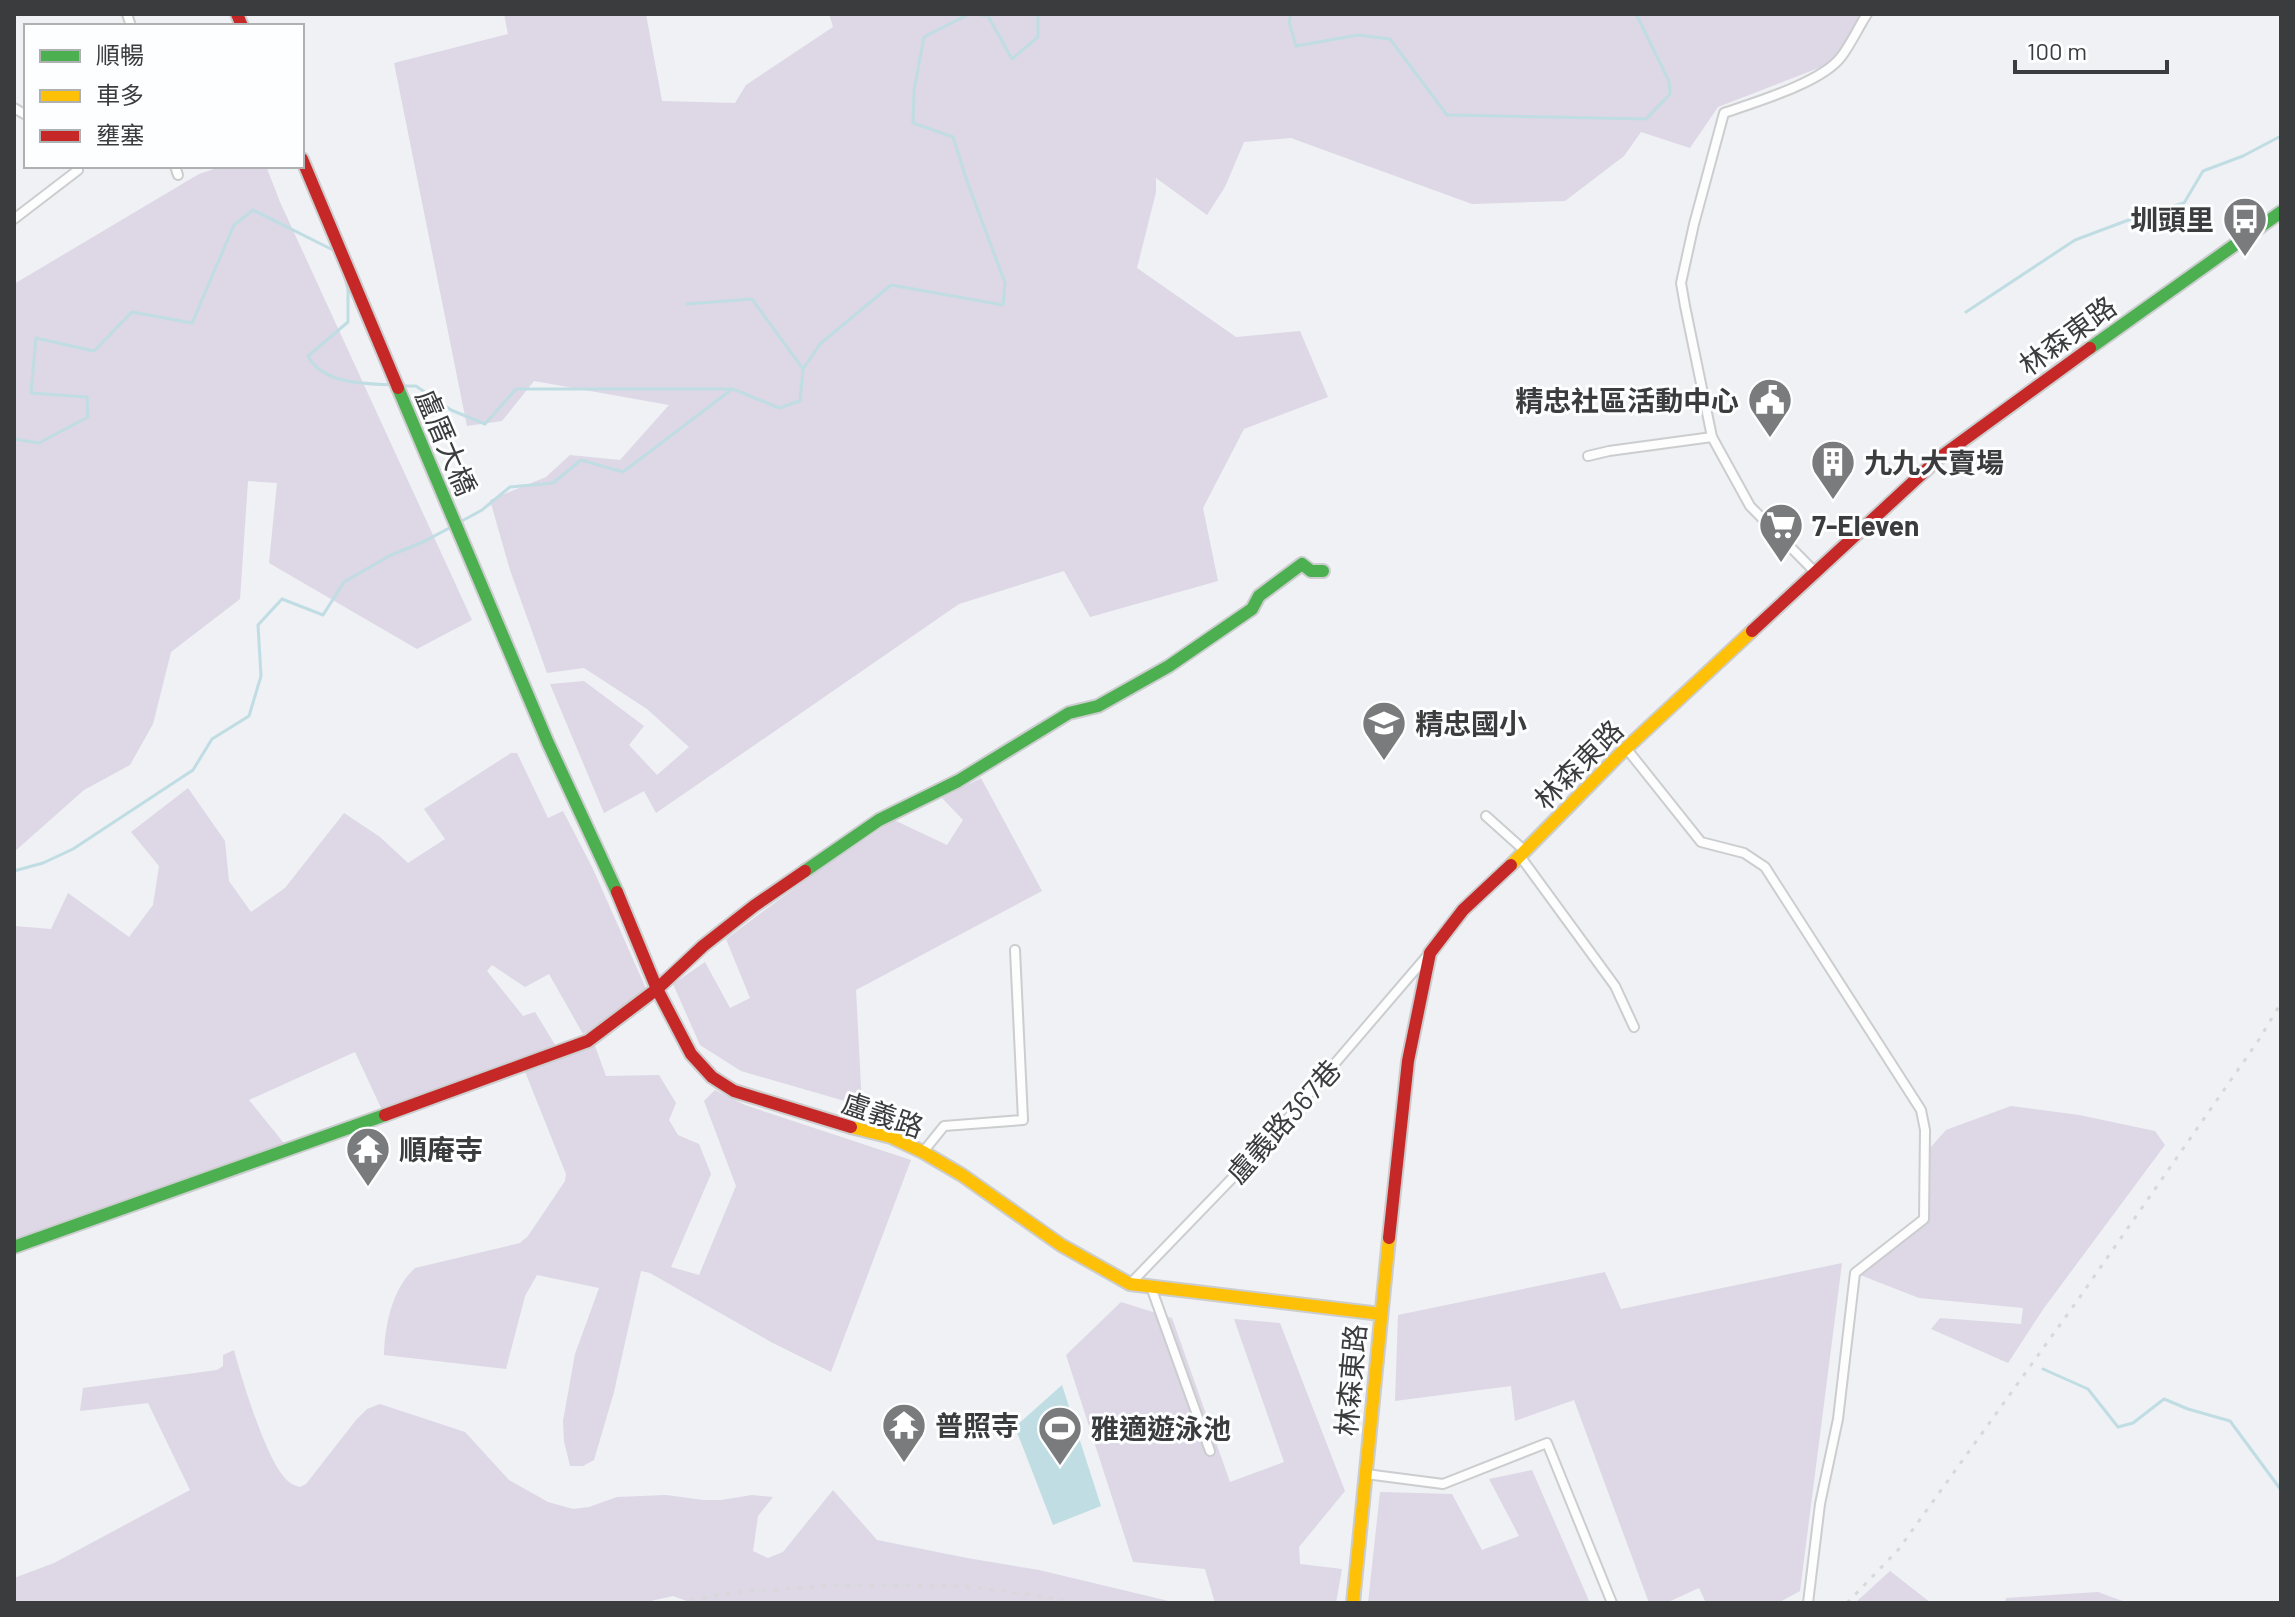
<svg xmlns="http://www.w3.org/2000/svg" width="2295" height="1617" font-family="Barlow,'Noto Sans TC',sans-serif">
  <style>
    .green { fill: #ddd7e6 }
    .water { fill: #c0dde4 }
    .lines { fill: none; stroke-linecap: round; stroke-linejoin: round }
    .stream { stroke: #c0dde4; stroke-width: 3 }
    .street-casing { stroke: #cbcdce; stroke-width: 12 }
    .fast-casing { stroke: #cbcdce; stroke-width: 16 }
    .slow-casing { stroke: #cbcdce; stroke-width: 16 }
    .jam-casing { stroke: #cbcdce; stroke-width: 16 }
    .street { stroke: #fdfdfd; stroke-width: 8 }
    .fast { stroke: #4caf50; stroke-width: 12 }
    .slow { stroke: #ffc107; stroke-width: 12 }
    .jam { stroke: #c62828; stroke-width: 12 }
    .rail { stroke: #d7d8d8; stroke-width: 3; stroke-dasharray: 4 8; stroke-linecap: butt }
    .labels { text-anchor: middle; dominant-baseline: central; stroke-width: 6; stroke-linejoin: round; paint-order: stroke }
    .poi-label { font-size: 28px; font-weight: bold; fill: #3b3c3d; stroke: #fdfeff; text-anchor: start }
    .street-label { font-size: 28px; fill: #3b3c3d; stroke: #fdfeff }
  </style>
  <rect width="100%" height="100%" fill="#eff1f4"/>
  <g class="green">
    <polygon points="504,14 646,14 662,101 735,103 746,85 833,27 829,14 1865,14 1834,62 1718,107 1690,148 1641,132 1624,156 1565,201 1472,204 1291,138 1244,142 1225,187 1207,215 1156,178 1156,192 1137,268 1236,337 1300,331 1328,397 1244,429 1203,508 1218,581 1090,617 1064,571 959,604 656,813 644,791 604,813 550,684 584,681 644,726 629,745 657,775 689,747 647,709 584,668 547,673 510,570 490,500 546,477 570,455 620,460 669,405 534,381 502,421 467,426 394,63 508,34"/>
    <polygon points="223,166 266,166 280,202 472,620 417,649 269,563 277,483 248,481 240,599 171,652 153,724 130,765 84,790 14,852 14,284 199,174"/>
    <polygon points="511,753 517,753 548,818 563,811 593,869 647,991 583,1034 549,974 525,987 492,965 487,971 523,1016 535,1012 557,1048 382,1110 355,1052 249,1100 287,1147 61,1223 14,1241 14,926 51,929 68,893 129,937 153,905 159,866 131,832 188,788 225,841 229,881 251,912 285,888 344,813 380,837 408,863 445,839 424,809"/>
    <polygon points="981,778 1042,891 856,990 862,1106 741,1071 700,1045 673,984 705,962 730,1008 750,998 726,939 819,870 894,820 947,845 963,820 942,798"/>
    <path d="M595 1046 606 1076 659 1075 676 1103 669 1120 678 1135 699 1144 711 1174 671 1267 699 1275 736 1186 704 1101 715 1090 745 1105 911 1160 831 1372 771 1342 650 1273 641 1271 614 1392 594 1460 583 1466H570L564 1441 563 1421 575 1354 599 1288 537 1275 525 1296 506 1369 384 1355C385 1325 392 1289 415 1268L520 1243 528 1236 565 1181 566 1174 524 1069Z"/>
    <polygon points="2011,1106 2079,1115 2155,1131 2165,1145 2044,1308 2008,1363 1931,1329 1940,1318 2021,1324 2023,1308 1919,1298 1855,1273 1923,1219 1923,1156 1946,1130"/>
    <polygon points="1842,1263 1800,1591 1778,1603 1706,1603 1699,1588 1666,1603 1649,1603 1574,1400 1515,1421 1511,1386 1395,1401 1398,1315 1605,1272 1621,1309"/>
    <polygon points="1121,1302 1172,1318 1230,1482 1284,1462 1234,1319 1280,1323 1345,1491 1299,1547 1300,1564 1342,1569 1336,1603 1215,1603 1205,1569 1133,1562 1066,1355"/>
    <path d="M234 1350C242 1379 267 1464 288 1481 290 1484 297 1486 300 1487L306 1484 356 1420 367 1409 380 1404 465 1432 509 1480 548 1502 573 1509 589 1507 617 1497 666 1495 703 1500H721L752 1495 773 1497 758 1516 753 1551 768 1558 783 1552 833 1490 877 1540 967 1558 1039 1570 1177 1603H692L673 1596 642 1603H14V1578L54 1563 190 1490 148 1403 80 1411 83 1388 217 1370 223 1366V1355Z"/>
    <polygon points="1532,1470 1590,1603 1368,1603 1380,1492 1452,1494 1482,1550 1519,1536 1489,1479"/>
    <polygon points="1890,1571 1931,1603 1855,1603"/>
    <polygon points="2098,1592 2128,1603 2005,1603 2006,1598"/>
  </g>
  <polygon class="water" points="1062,1385 1101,1506 1053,1525 1015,1427"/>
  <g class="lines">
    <g class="stream">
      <polyline points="976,14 988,16 1012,59 1038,37 1038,14"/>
      <polyline points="1291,14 1289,22 1296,46 1358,35 1390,39 1447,115 1646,119 1670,94 1669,81 1636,14"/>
      <path d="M342 267 348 289V322L308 356C322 384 366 384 394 385"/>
      <polyline points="687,304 752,299 803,369"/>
      <polyline points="1966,312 2075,240 2150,212 2184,203 2203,171 2243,156 2281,136"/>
      <polyline points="402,386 416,386 451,410 485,424 516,389 733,389 779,408 800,401 803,369 820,344 891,285 1003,305 1005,283 967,181 953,137 913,123 914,90 924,37 969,14"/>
      <polyline points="14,439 39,443 88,417 87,397 31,393 36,338 94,351 132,312 192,323 234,225 253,210 337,252"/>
      <polyline points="460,522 482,510 510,487 553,483 581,460 623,472 731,390"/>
      <polyline points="14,871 43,863 73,849 193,770 212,739 249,716 261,676 258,625 282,599 323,615 344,582 389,556 425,541 453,526"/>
      <polyline points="2043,1369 2088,1389 2118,1427 2133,1423 2164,1399 2188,1409 2230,1421 2281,1490"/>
    </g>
    <g class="street-casing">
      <g id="street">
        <polyline points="127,14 131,26"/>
        <polyline points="14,108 26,115"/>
        <polyline points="175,166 178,175"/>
        <polyline points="14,219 78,170 76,166"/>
        <polyline points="1588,456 1609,451 1712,437"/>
        <path d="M1816 573 1750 506 1712 437 1685 306 1681 283 1694 224 1724 113C1755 102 1821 83 1841 57 1851 44 1858 28 1867 14"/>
        <polyline points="1626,748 1701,842 1744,853 1765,867 1921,1110 1925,1130 1924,1219 1855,1273 1838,1419 1820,1504 1808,1603"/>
        <polyline points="1486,816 1525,851"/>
        <polyline points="1520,856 1615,986 1634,1027"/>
        <polyline points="923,1152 944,1126 1023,1120 1015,950"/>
        <polyline points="1130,1284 1271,1138 1427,956"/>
        <polyline points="1151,1287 1210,1451"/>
        <polyline points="1366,1474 1443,1484 1547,1443 1612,1603"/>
      </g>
    </g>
    <g class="fast-casing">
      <g id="fast">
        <polyline points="2090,348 2281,212"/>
        <polyline points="398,388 548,743 617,892"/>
        <polyline points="805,871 879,820 958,781 1069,713 1098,706 1169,666 1252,609 1259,596 1302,564 1311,571 1323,571"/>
        <polyline points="14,1247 385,1115"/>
      </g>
    </g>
    <g class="slow-casing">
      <g id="slow">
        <polyline points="1511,865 1619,755 1752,631"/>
        <polyline points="851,1127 891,1137 923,1152 962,1175 1061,1245 1130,1284 1381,1314"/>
        <polyline points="1353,1603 1389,1238"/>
      </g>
    </g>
    <g class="jam-casing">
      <g id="jam">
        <polyline points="237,14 242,26"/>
        <polyline points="302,159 398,388"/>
        <polyline points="1752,631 1939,458 2090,348"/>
        <polyline points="617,892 657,989 691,1054 712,1077 734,1091 851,1127"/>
        <polyline points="385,1115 588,1041 657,989 703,946 754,906 805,871"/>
        <polyline points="1389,1238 1408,1061 1430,953 1463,910 1511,865"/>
      </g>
    </g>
    <use href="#street" class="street"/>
    <use href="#fast" class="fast"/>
    <use href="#slow" class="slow"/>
    <use href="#jam" class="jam"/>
    <g class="rail">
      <polyline points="679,1603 727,1593 840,1585 962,1586 1035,1595 1077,1603"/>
      <polyline points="1847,1603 1898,1550 2075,1304 2258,1041 2281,1003"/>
    </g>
  </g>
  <defs>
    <g id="bus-pin" transform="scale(2.3)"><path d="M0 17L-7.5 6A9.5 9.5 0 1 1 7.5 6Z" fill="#7a7b7d" stroke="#fdfeff"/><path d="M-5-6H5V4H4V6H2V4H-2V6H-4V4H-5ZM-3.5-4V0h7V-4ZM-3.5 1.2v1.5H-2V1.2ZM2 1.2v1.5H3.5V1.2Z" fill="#fff"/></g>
    <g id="civic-pin" transform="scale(2.3)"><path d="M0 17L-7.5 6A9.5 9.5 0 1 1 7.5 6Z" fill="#7a7b7d" stroke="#fdfeff"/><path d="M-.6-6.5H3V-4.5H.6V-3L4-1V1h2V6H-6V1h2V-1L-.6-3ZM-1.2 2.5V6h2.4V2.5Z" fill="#fff"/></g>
    <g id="building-pin" transform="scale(2.3)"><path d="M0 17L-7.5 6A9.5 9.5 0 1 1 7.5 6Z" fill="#7a7b7d" stroke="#fdfeff"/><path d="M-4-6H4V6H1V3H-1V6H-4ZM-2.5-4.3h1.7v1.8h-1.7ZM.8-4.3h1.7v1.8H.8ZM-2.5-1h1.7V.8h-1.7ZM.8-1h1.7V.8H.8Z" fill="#fff"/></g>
    <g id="supermarket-pin" transform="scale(2.3)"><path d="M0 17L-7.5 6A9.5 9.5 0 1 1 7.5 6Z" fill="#7a7b7d" stroke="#fdfeff"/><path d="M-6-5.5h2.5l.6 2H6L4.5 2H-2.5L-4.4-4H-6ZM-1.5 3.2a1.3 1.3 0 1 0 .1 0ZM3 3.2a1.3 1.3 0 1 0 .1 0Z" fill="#fff"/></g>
    <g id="school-pin" transform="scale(2.3)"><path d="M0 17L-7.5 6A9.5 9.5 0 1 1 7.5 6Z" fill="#7a7b7d" stroke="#fdfeff"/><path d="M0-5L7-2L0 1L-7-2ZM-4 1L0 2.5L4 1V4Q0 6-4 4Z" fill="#fff"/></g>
    <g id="temple-pin" transform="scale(2.3)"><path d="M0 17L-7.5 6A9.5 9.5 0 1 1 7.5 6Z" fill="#7a7b7d" stroke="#fdfeff"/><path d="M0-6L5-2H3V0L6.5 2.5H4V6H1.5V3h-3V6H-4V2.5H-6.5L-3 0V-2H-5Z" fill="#fff"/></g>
    <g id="stadium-pin" transform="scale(2.3)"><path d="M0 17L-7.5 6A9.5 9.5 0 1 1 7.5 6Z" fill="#7a7b7d" stroke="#fdfeff"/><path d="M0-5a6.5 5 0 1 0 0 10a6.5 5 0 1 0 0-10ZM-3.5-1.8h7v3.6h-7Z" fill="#fff"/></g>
  </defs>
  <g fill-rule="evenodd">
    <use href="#bus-pin" x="2245" y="219"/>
    <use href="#civic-pin" x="1770" y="400"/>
    <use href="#building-pin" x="1833" y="462"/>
    <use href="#supermarket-pin" x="1781" y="525"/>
    <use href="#school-pin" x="1384" y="723"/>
    <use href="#temple-pin" x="368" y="1149"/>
    <use href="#temple-pin" x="904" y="1425"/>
    <use href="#stadium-pin" x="1060" y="1428"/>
  </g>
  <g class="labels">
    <g class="poi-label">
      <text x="2214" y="219" text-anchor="end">圳頭里</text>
      <text x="1739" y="400" text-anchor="end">精忠社區活動中心</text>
      <text x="1864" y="462">九九大賣場</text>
      <text x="1812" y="525">7-Eleven</text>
      <text x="1415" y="723">精忠國小</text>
      <text x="399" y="1149">順庵寺</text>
      <text x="935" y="1425">普照寺</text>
      <text x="1091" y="1428">雅適遊泳池</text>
    </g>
    <g class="street-label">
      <text transform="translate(2067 335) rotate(-36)">林森東路</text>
      <text transform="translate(447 442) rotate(67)">盧厝大橋</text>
      <text transform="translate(1578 764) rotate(-45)">林森東路</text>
      <text transform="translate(883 1114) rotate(19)">盧義路</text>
      <text transform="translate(1283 1121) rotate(-48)">盧義路367巷</text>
      <text transform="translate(1350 1380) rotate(-85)">林森東路</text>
    </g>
  </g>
  <rect width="2295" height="1617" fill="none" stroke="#3b3c3d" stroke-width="32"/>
  <rect x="24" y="24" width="280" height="144" fill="#fdfeff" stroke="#afb0b1" stroke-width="2"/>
  <rect x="40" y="50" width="40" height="12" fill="#4caf50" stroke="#afb0b1" stroke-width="2"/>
  <text x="96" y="64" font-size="24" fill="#3b3c3d">順暢</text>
  <rect x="40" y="90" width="40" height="12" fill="#ffc107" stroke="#afb0b1" stroke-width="2"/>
  <text x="96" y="104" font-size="24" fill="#3b3c3d">車多</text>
  <rect x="40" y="130" width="40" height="12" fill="#c62828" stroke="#afb0b1" stroke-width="2"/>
  <text x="96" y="144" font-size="24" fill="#3b3c3d">壅塞</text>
  <path d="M2015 60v12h152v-12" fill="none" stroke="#3b3c3d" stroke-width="4"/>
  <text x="2027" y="60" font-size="24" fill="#3b3c3d" stroke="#fdfeff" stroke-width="6" paint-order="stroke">100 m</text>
</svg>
